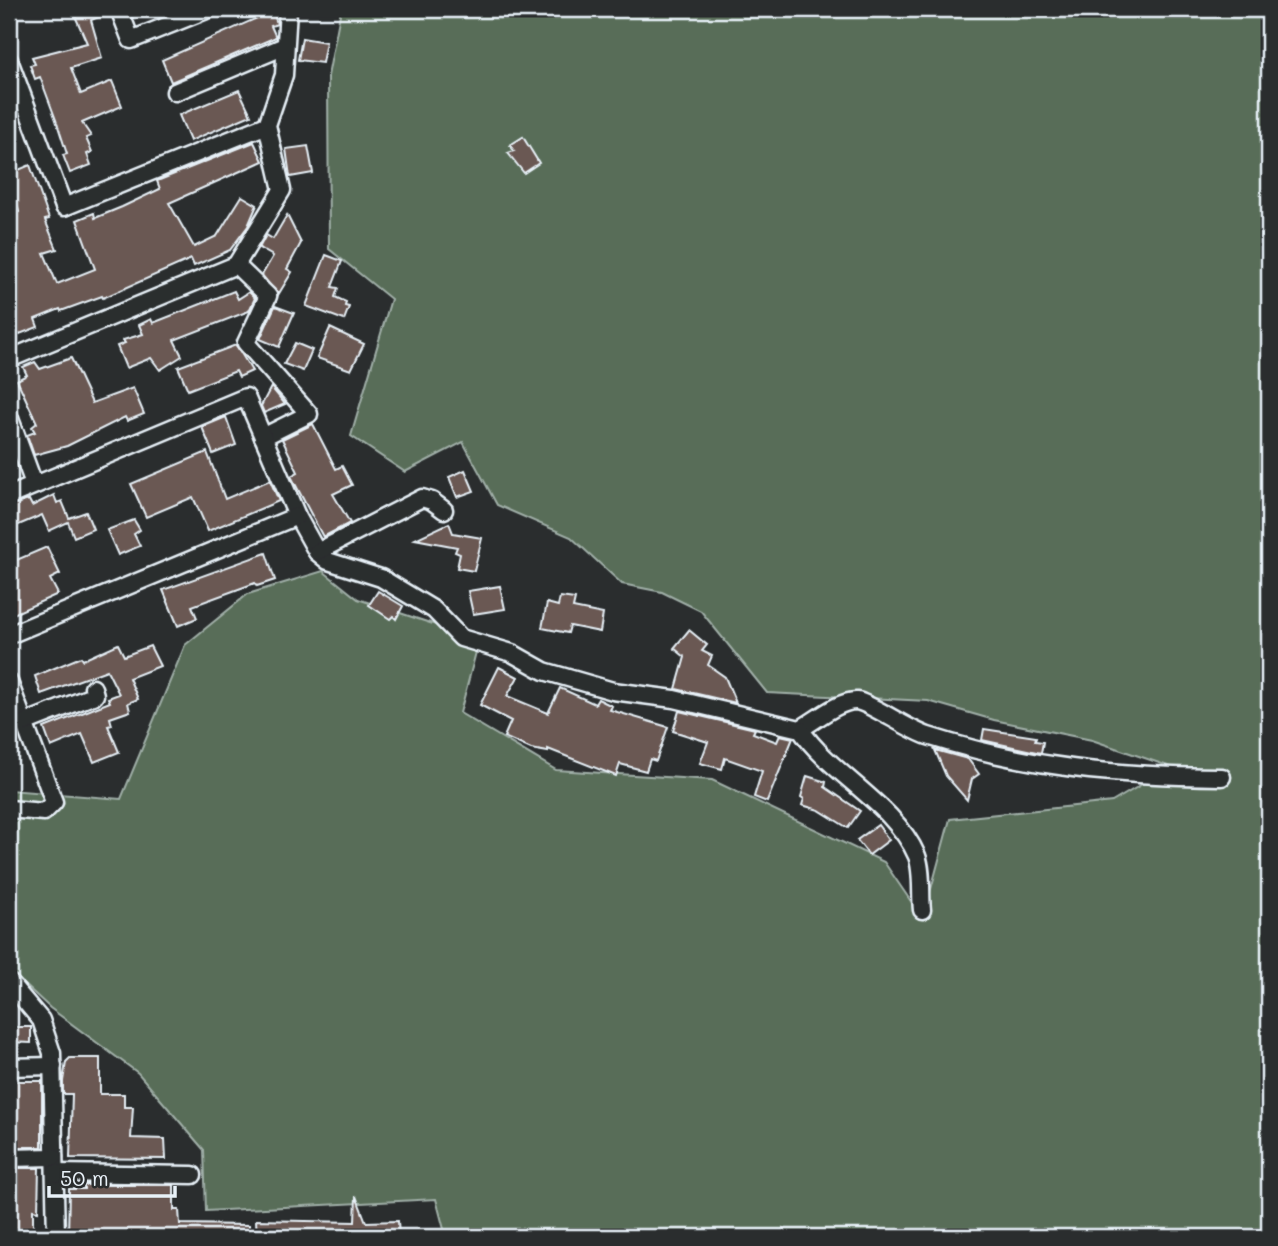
<svg xmlns="http://www.w3.org/2000/svg" width="1278" height="1246" font-family="Mali,sans-serif">
  <style>
    .green { fill: #596d58; stroke: #a0afa8; stroke-width: 2 }
    .building { fill: #6a5953; stroke: #e8f1f8; stroke-width: 2 }
    .lines { fill: none; stroke-linecap: round; stroke-linejoin: round }
    .minor-casing { stroke: #e8f1f8; stroke-width: 21 }
    .minor { stroke: #2a2d2e; stroke-width: 16 }
  </style>
  <rect width="100%" height="100%" fill="#2a2d2e"/>
  <filter id="ink" filterUnits="userSpaceOnUse"><feTurbulence type="fractalNoise" baseFrequency=".0143" numOctaves="2"/><feDisplacementMap in="SourceGraphic" scale="14" xChannelSelector="R" yChannelSelector="G"/><feConvolveMatrix kernelMatrix="1 2 1 2 8 2 1 2 1" color-interpolation-filters="sRGB"/></filter>
  <g filter="url(#ink)">
    <polygon class="green" points="341,9 1269,9 1269,1237 446,1237 436,1199 206,1211 204,1150 138,1073 50,1008 9,970 9,790 121,799 185,645 248,594 323,571 358,599 436,625 476,652 460,713 556,770 712,780 884,862 923,919 950,819 1112,802 1171,767 1092,740 994,720 928,701 767,693 701,611 662,592 622,584 571,537 497,505 463,442 405,472 351,436 391,299 329,249 328,76"/>
    <g class="building">
      <polygon points="72,9 109,9 109,13 91,20 102,58 71,68 81,94 112,81 122,106 82,123 91,136 86,138 92,152 87,154 91,165 70,173 63,155 67,154 56,120 40,77 35,79 30,65 35,64 32,57 87,43"/>
      <polygon points="273,11 277,24 271,26 276,37 171,82 162,60"/>
      <polygon points="302,38 326,42 322,63 298,60"/>
      <polygon points="239,90 251,115 190,141 179,115"/>
      <polygon points="523,137 539,163 524,173 508,153 514,151 510,145"/>
      <polygon points="254,142 263,161 169,203 194,247 217,236 242,196 257,205 248,226 230,250 194,266 191,259 103,298 102,296 61,311 60,309 35,319 38,327 9,338 9,216 19,212 9,174 30,165 49,219 45,220 57,249 44,253 57,284 95,269 77,220 94,213 95,218 122,207 160,189 157,181"/>
      <polygon points="308,146 313,173 290,177 286,149"/>
      <polygon points="287,215 301,243 287,269 292,272 278,295 262,275 273,256 259,248 266,235 273,239"/>
      <polygon points="326,255 342,261 332,287 338,288 335,297 346,302 345,306 349,307 344,320 306,306"/>
      <polygon points="234,291 238,299 249,292 255,298 249,311 174,340 182,356 160,370 151,358 126,368 117,346 125,343 123,340 143,334 139,325 151,319 153,323"/>
      <polygon points="275,306 294,313 279,347 260,339"/>
      <polygon points="330,328 364,344 351,370 317,358"/>
      <polygon points="295,343 312,350 303,371 284,364"/>
      <polygon points="236,345 252,371 239,377 236,371 188,390 178,367"/>
      <polygon points="71,358 92,403 133,388 144,414 127,421 125,417 67,446 34,455 27,435 35,432 32,427 37,423 17,380 27,375 23,367 35,362 40,369"/>
      <polygon points="271,387 285,404 264,413 261,406"/>
      <polygon points="226,417 236,445 213,454 202,427"/>
      <polygon points="313,424 336,469 342,466 352,485 333,494 350,523 323,537 291,476 298,472 282,439"/>
      <polygon points="207,452 225,499 270,480 279,501 208,531 193,497 146,517 131,484"/>
      <polygon points="465,470 474,491 457,497 449,477"/>
      <polygon points="54,495 57,503 62,501 69,518 86,512 93,529 74,537 68,522 49,531 42,515 9,529 9,506 29,500 32,506"/>
      <polygon points="134,520 140,530 134,534 140,546 118,555 107,530"/>
      <polygon points="449,523 453,533 482,538 474,571 457,568 460,554 455,552 457,547 415,539"/>
      <polygon points="47,547 60,574 50,579 58,594 9,616 9,569 15,565 14,561"/>
      <polygon points="266,553 275,580 257,586 255,583 192,606 197,618 178,626 163,590"/>
      <polygon points="500,586 505,609 473,614 468,591"/>
      <polygon points="378,591 403,606 396,619 393,616 390,619 369,605"/>
      <polygon points="560,597 575,599 573,608 603,614 600,632 570,626 568,633 542,628 547,603 558,606"/>
      <polygon points="689,630 707,645 702,651 712,656 708,665 725,677 736,703 676,689 685,657 674,648"/>
      <polygon points="118,644 124,656 150,646 160,666 129,678 138,699 128,703 130,711 110,718 112,725 108,726 119,752 94,762 82,734 51,747 44,728 110,702 108,698 119,694 107,670 41,694 35,676 81,657 83,660"/>
      <polygon points="499,667 518,677 507,696 548,713 560,688 595,704 598,699 612,706 610,710 668,727 656,761 650,759 646,771 620,764 616,776 548,749 548,752 531,749 504,737 511,721 480,705"/>
      <polygon points="679,711 755,729 753,733 777,742 780,735 793,738 767,802 754,797 762,771 725,758 722,769 700,763 708,742 673,731"/>
      <polygon points="984,729 1036,737 1035,741 1043,742 1041,753 982,740"/>
      <polygon points="935,750 968,759 979,774 972,779 967,800 946,776"/>
      <polygon points="807,776 826,782 825,787 860,811 848,828 819,810 802,805 804,799 801,797"/>
      <polygon points="878,825 889,840 869,855 857,840"/>
      <polygon points="9,1027 31,1027 31,1043 9,1042"/>
      <polygon points="70,1058 100,1058 100,1094 124,1094 124,1107 133,1107 131,1138 165,1139 166,1159 70,1158 72,1094 63,1094 63,1081 66,1062"/>
      <polygon points="11,1081 42,1081 42,1147 13,1147"/>
      <polygon points="14,1168 39,1168 38,1211 33,1210 33,1236 12,1236 9,1176 14,1176"/>
      <polygon points="84,1185 174,1185 174,1210 179,1210 180,1224 249,1225 249,1237 174,1234 174,1237 68,1237 69,1189 84,1189"/>
      <polygon points="356,1196 366,1222 398,1221 399,1237 257,1237 256,1220 355,1222"/>
    </g>
    <g class="lines">
      <g class="minor-casing">
        <g id="minor">
          <polyline points="119,9 131,40 209,9"/>
          <polyline points="9,60 64,207 267,125"/>
          <polyline points="175,92 285,46"/>
          <polyline points="236,265 268,296 246,343 309,414 263,437"/>
          <polyline points="9,359 236,265 282,190 267,125 284,75 288,9"/>
          <polyline points="9,416 34,484"/>
          <path d="M9 496 246 397 297 516 317 552 328 561 381 578 434 610 461 638 512 653 544 671 613 691 674 699 800 729C815 721 839 700 857 701 870 703 909 730 928 736 1028 768 1118 776 1222 777"/>
          <polyline points="317,552 422,498 432,501 444,510"/>
          <polyline points="9,635 297,516"/>
          <polyline points="9,682 54,802 44,812 9,809"/>
          <polyline points="24,723 95,695 93,688"/>
          <path d="M800 729C832 776 894 803 917 856 923 872 920 894 922 910"/>
          <polyline points="9,982 41,1020 52,1053 56,1237"/>
          <polyline points="9,1067 53,1066"/>
          <polyline points="9,1158 54,1157"/>
          <polyline points="55,1173 193,1175"/>
        </g>
      </g>
      <use href="#minor" class="minor"/>
    </g>
  </g>
  <rect width="1278" height="1246" fill="none" stroke="#2a2d2e" stroke-width="35"/>
  <rect x="18" y="18" width="1243" height="1211" fill="none" stroke="#e8f1f8" stroke-width="2.5" filter="url(#ink)"/>
  <path d="M49 1186v10h126v-10" fill="none" stroke="#e8f1f8" stroke-width="3.5"/>
  <text x="60" y="1186" font-size="21" fill="#e8f1f8" stroke="#2a2d2e" stroke-width="5" paint-order="stroke">50 m</text>
</svg>
